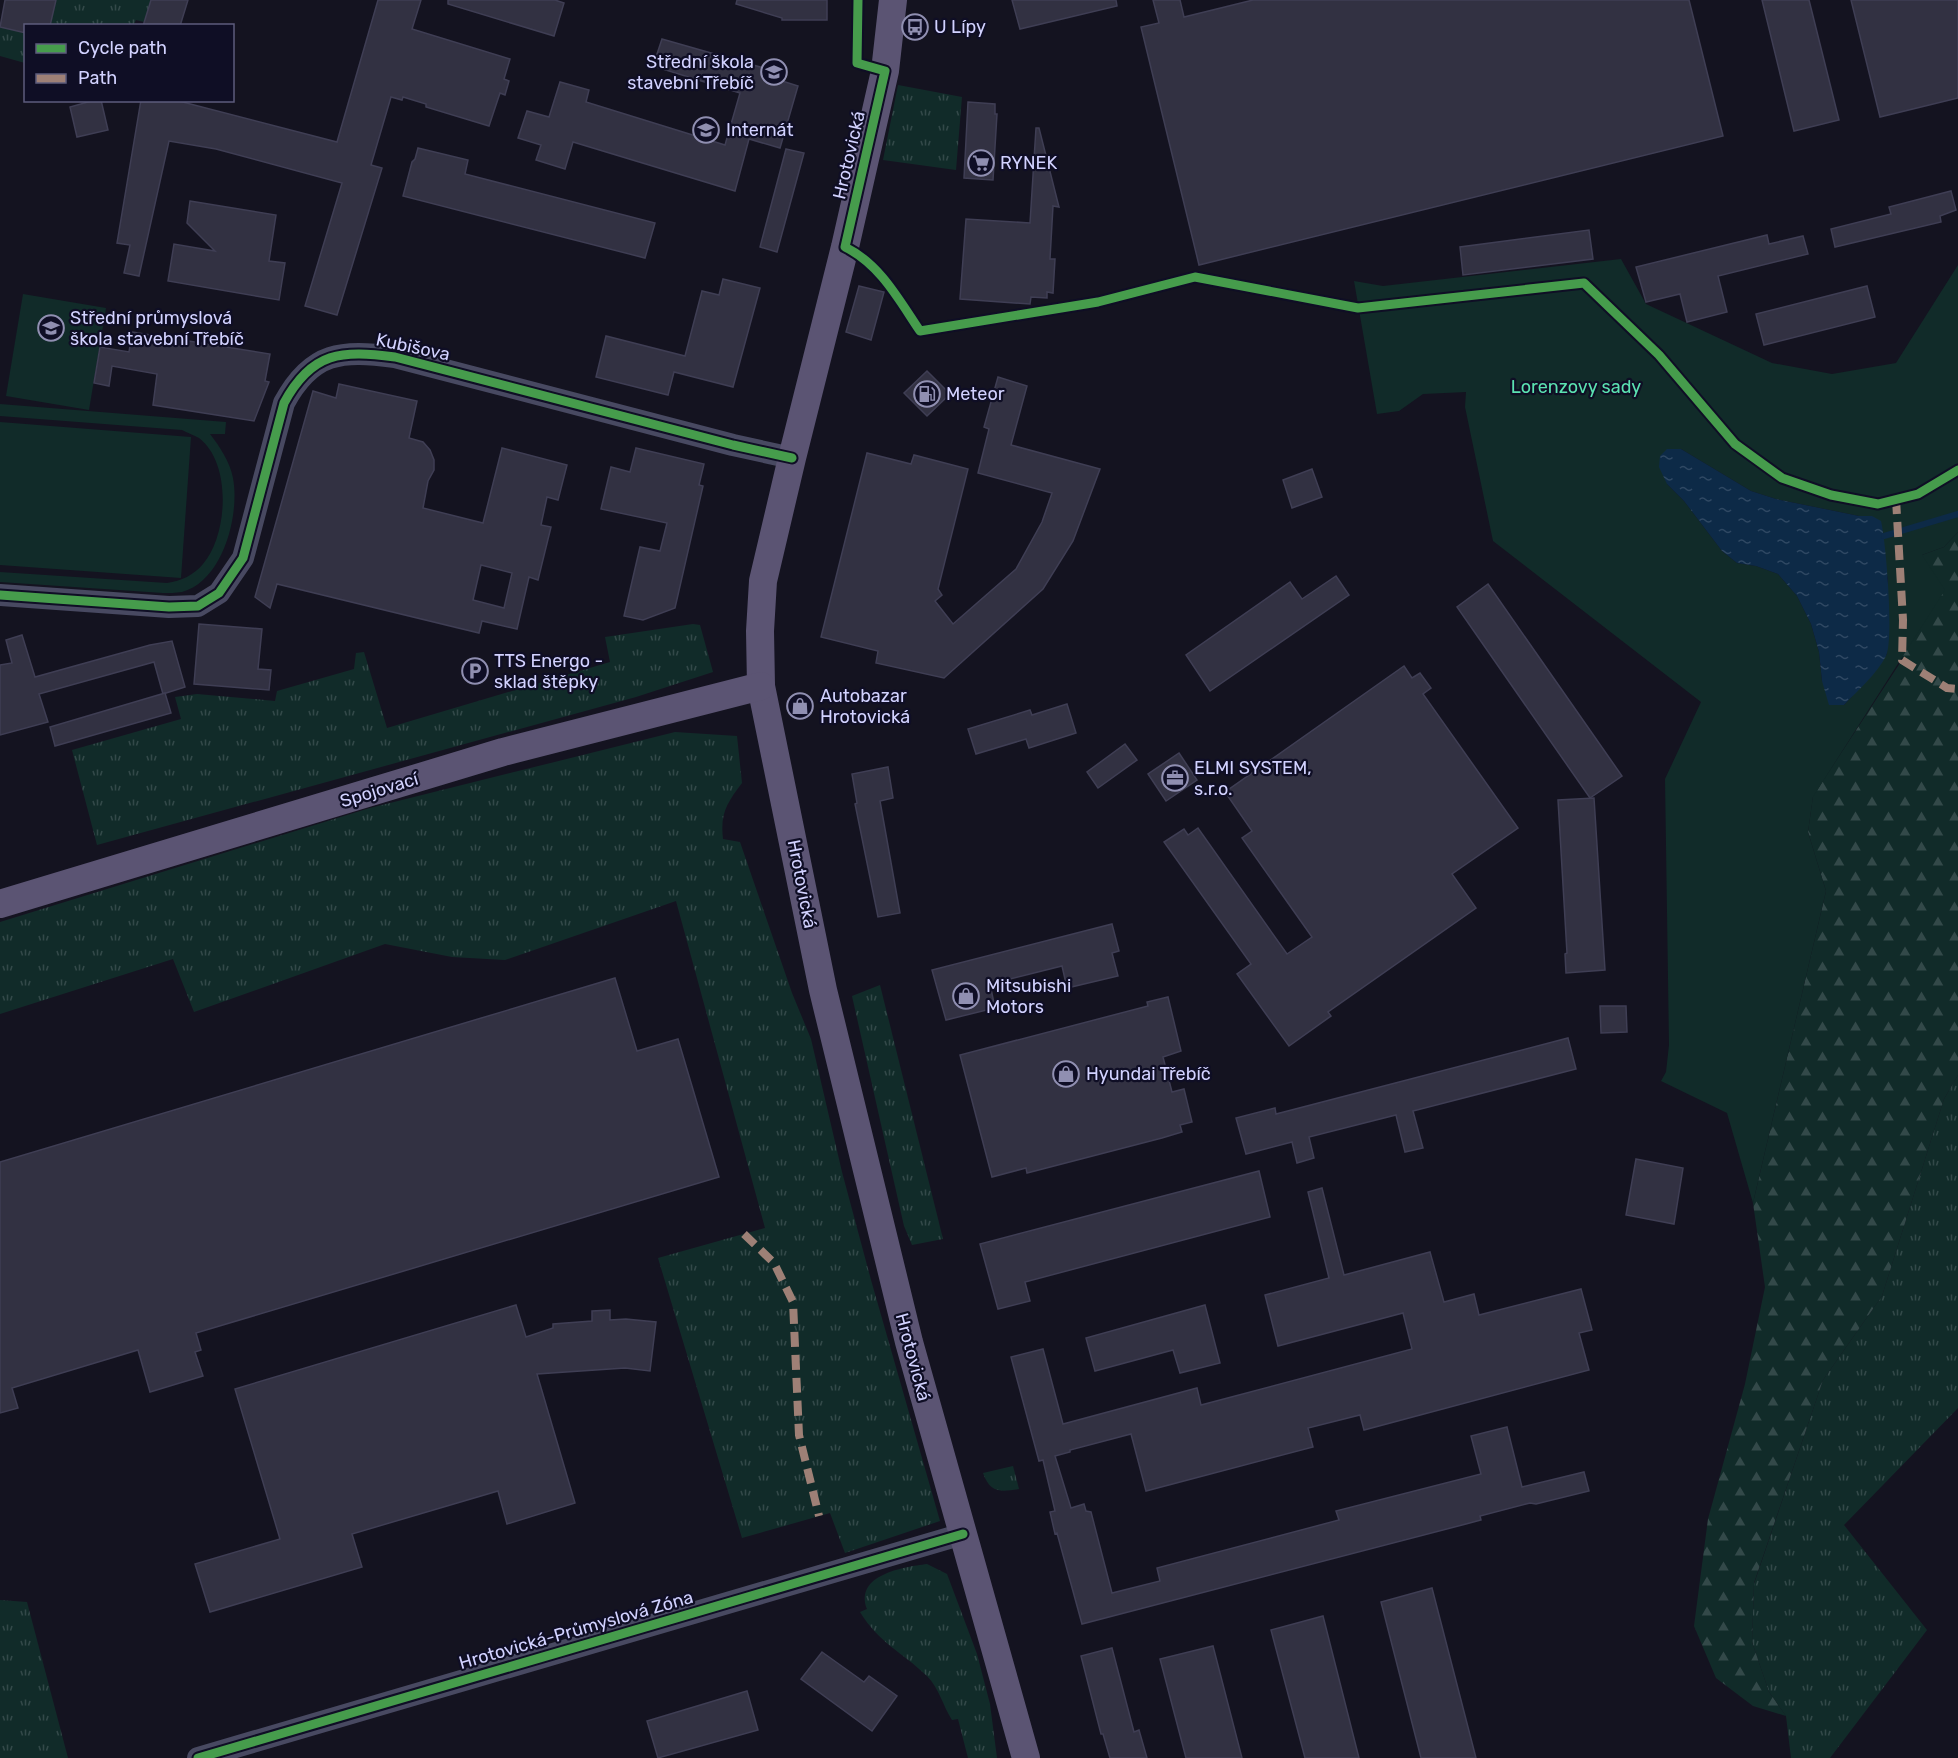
<svg xmlns="http://www.w3.org/2000/svg" width="1958" height="1758" font-family="Rubik,sans-serif">
  <style>
    .grass { fill: url(#grass-tufts) }
    .forest { fill: url(#forest-firs) }
    .park { fill: #112b29; fill-rule: evenodd }
    .water { fill: url(#water-ripples) }
    .lines { fill: none; stroke-linecap: round; stroke-linejoin: round }
    .stream { stroke: #0d2a47; stroke-width: 6 }
    .building { fill: #323142; stroke: #3f3e54; stroke-width: 1.5; fill-rule: evenodd }
    .minor { stroke: #484961; stroke-width: 22 }
    .major { stroke: #5b5473; stroke-width: 28 }
    .quiet { stroke: #9e8076; stroke-width: 8; stroke-dasharray: 15 8; stroke-linecap: butt }
    .cycleway-casing { stroke: #0f0e25; stroke-width: 13 }
    .cycleway { stroke: #469c4c; stroke-width: 9 }
    .labels { text-anchor: middle; dominant-baseline: central; stroke-width: 4.5; stroke-linejoin: round; paint-order: stroke }
    .poi-label { font-size: 18px; fill: #d2d2ff; stroke: #0f0e25; text-anchor: start }
    .street-label { font-size: 18px; fill: #d2d2ff; stroke: #0f0e25 }
    .park-label { font-size: 18px; fill: #5be2b1; stroke: #0f0e25 }
  </style>
  <defs>
    <pattern id="grass-tufts" width="24" height="20" patternUnits="userSpaceOnUse" patternTransform="scale(1.5)"><rect width="24" height="20" fill="#112b29"/><path d="M3 7l-1-3M5 7V3M7 7l1-3M15 17l-1-3M17 17v-4M19 17l1-3" fill="none" stroke="#334949"/></pattern>
    <pattern id="forest-firs" width="22" height="20" patternUnits="userSpaceOnUse" patternTransform="scale(1.5)"><rect width="22" height="20" fill="#112b29"/><path d="M5 1l3.5 6h-7zM16 11l3.5 6h-7z" fill="#334949"/></pattern>
    <pattern id="water-ripples" width="26" height="14" patternUnits="userSpaceOnUse" patternTransform="scale(1.5)"><rect width="26" height="14" fill="#0d2a47"/><path d="M2 4q2-2 4 0t4 0M15 11q2-2 4 0t4 0" fill="none" stroke="#2f4863"/></pattern>
  </defs>
  <rect width="100%" height="100%" fill="#141320"/>
  <g class="grass">
    <polygon points="56,0 151,0 144,22 136,20 134,24 136,25 50,26"/>
    <polygon points="0,27 25,33 25,63 0,56"/>
    <polygon points="898,85 962,97 956,170 883,160"/>
    <polygon points="693,624 700,625 713,672 636,697 97,845 72,750 181,719 175,697 197,694 275,701 277,691 354,669 356,653 364,652 387,728 610,662 605,637"/>
    <path d="M675 732 737 736 742 783C727 803 720 813 723 839L740 842 792 993 811 1039 842 1172 871 1280 940 1521 845 1553 830 1513 742 1538 658 1258 765 1228 676 901 505 960 452 957 385 944 194 1012 173 959 0 1014V922L370 808Z"/>
    <polygon points="880,985 943,1239 912,1245 904,1226 852,996"/>
    <polygon points="1958,1075 1958,1408 1844,1525 1927,1630 1830,1758 1791,1758 1786,1716 1769,1692 1752,1642 1754,1584 1823,1380 1882,1296 1944,1099"/>
    <path d="M1013 1466 1019 1489C1000 1492 990 1493 983 1473Z"/>
    <path d="M927 1564 947 1574 977 1654 990 1704 997 1758H968L958 1719 952 1720C943 1706 939 1688 927 1676 902 1652 879 1643 860 1612L867 1609C854 1575 903 1567 927 1564Z"/>
    <polygon points="0,1600 27,1602 68,1758 0,1758"/>
  </g>
  <polygon class="forest" points="1958,532 1958,1075 1944,1099 1882,1296 1823,1380 1754,1583 1752,1642 1769,1692 1786,1716 1753,1706 1716,1678 1694,1626 1708,1519 1745,1384 1765,1287 1753,1203 1826,891 1808,832 1813,796 1902,660 1922,555 1944,547"/>
  <g class="park">
    <path d="M1621 259 1646 304 1772 363 1832 374 1896 363 1958 265V532L1944 547 1922 555 1945 590 1813 797 1808 832 1826 891 1753 1203 1727 1113 1661 1081 1666 1072 1669 1045 1665 779 1701 702 1493 541 1465 407 1466 392 1423 394 1399 411 1377 414 1354 281 1383 286ZM1667 449H1681L1751 491 1776 499 1859 516H1872L1888 579 1887 654 1873 673 1844 705 1822 681 1819 652 1811 624 1797 596 1778 574 1756 566 1737 563 1722 551 1684 501 1667 484Z"/>
    <polygon points="23,294 106,308 89,410 6,396"/>
    <path d="M0 404 226 422 225 434H210C220 447 230 462 233 478 240 515 223 581 182 592 176 593 169 593 163 593L0 582V572L167 583C181 581 194 575 203 564 228 535 232 463 199 438 194 435 187 433 182 430L0 416Z"/>
    <polygon points="0,422 191,437 181,578 0,565"/>
  </g>
  <path class="water" d="M1667 449H1681L1751 491 1776 499 1859 516H1872L1881 521C1886 542 1894 639 1886 656 1876 675 1858 690 1844 705H1829L1822 681 1819 652 1811 624 1797 596 1778 574 1756 566 1737 563 1722 551 1684 501 1667 484 1659 467 1660 456Z"/>
  <g class="lines">
    <polyline class="stream" points="1884,536 1958,514"/>
  </g>
  <g class="building">
    <polygon points="5,0 56,0 50,26 26,26 26,33 0,27"/>
    <polygon points="151,0 188,0 180,26 143,26"/>
    <polygon points="378,0 421,0 412,29 510,59 504,79 509,81 505,95 500,93 489,126 426,107 426,104 403,97 402,100 391,97 371,165 382,168 337,315 305,306 342,183 216,149 169,141 139,276 124,273 130,245 117,243 141,100 175,100 337,142"/>
    <polygon points="448,0 555,0 564,3 554,36 448,4"/>
    <polygon points="737,0 827,0 827,20 782,20 782,18 736,4"/>
    <polygon points="1012,0 1116,0 1117,6 1020,29"/>
    <polygon points="1153,0 1180,0 1184,17 1253,0 1689,0 1723,136 1199,265 1141,27 1159,23"/>
    <polygon points="1762,0 1809,0 1839,120 1794,131"/>
    <polygon points="1851,0 1958,0 1958,98 1880,117"/>
    <polygon points="662,39 781,73 779,80 798,86 780,148 749,139 735,191 573,142 565,169 536,160 541,145 518,138 527,111 549,117 560,82 589,90 586,102 725,145 740,93 653,66"/>
    <polygon points="95,100 101,100 108,130 77,137 70,107"/>
    <polygon points="968,102 995,104 995,114 997,114 993,180 964,178"/>
    <polygon points="1036,128 1039,128 1059,207 1053,206 1050,259 1055,259 1053,293 1047,292 1047,298 1031,297 1030,304 960,299 966,219 1030,223"/>
    <polygon points="418,148 468,160 465,174 655,223 645,258 403,196 412,162 415,159"/>
    <polygon points="786,149 804,153 777,252 760,247"/>
    <polygon points="1951,191 1956,210 1940,216 1941,222 1835,247 1831,229 1891,214 1889,207"/>
    <polygon points="190,201 276,215 269,261 285,263 279,300 168,281 174,244 215,251 187,223"/>
    <polygon points="1589,230 1593,259 1463,275 1460,247"/>
    <polygon points="1767,235 1769,244 1803,236 1808,254 1718,276 1727,312 1687,322 1680,294 1646,302 1636,267"/>
    <polygon points="723,279 760,288 733,387 674,372 668,395 596,377 606,336 685,356 702,291 719,295"/>
    <polygon points="859,286 884,292 871,340 846,332"/>
    <polygon points="1867,286 1875,317 1764,345 1756,314"/>
    <polygon points="132,332 270,354 265,381 269,382 254,421 153,405 157,374 112,366 109,386 94,383 100,347 129,352"/>
    <polygon points="927,371 950,394 927,416 904,393"/>
    <polygon points="998,377 1027,386 1011,445 1100,469 1073,541 1043,589 944,678 876,663 878,651 821,637 867,453 911,464 914,455 968,469 938,589 942,595 935,601 953,624 1016,569 1042,522 1052,493 978,473 989,429 984,427"/>
    <path d="M339 384 417 401 409 438 423 442 430 450 434 460V470L428 481 423 508 483 523 502 448 567 465 558 500 547 497 541 525 551 527 538 580 529 577 517 629 482 621 479 633 277 584 270 608 255 597 313 391 336 398ZM481 565 512 573 504 608 473 600Z"/>
    <polygon points="636,448 704,464 699,485 703,486 675,608 643,620 624,616 640,547 660,551 667,523 601,509 611,467 630,472"/>
    <polygon points="1312,469 1322,497 1292,508 1283,480"/>
    <polygon points="1336,576 1349,595 1210,691 1186,655 1290,582 1302,599"/>
    <polygon points="1488,584 1622,776 1590,798 1457,607"/>
    <polygon points="199,624 262,629 258,669 271,670 269,690 194,684"/>
    <polygon points="22,635 35,677 150,645 172,641 185,687 163,694 154,662 39,694 48,722 0,735 0,665 12,663 6,640"/>
    <polygon points="1404,666 1412,678 1420,673 1431,688 1423,694 1518,828 1452,874 1476,908 1328,1012 1331,1016 1289,1046 1237,974 1251,964 1164,842 1184,829 1188,835 1198,828 1287,954 1312,937 1242,838 1252,831 1225,792"/>
    <polygon points="165,693 171,713 55,746 50,727"/>
    <polygon points="1067,704 1076,733 1029,748 1026,739 976,754 968,729 1030,710 1032,715"/>
    <polygon points="1125,744 1137,760 1098,788 1087,772"/>
    <polygon points="1179,753 1197,780 1166,801 1148,774"/>
    <polygon points="888,767 893,798 880,801 900,913 878,917 855,804 857,803 852,774"/>
    <polygon points="1594,798 1605,970 1566,973 1565,954 1567,953 1558,800"/>
    <polygon points="1112,924 1119,951 1112,953 1118,976 1067,988 1062,966 990,984 995,1008 946,1020 932,970"/>
    <polygon points="615,978 637,1051 678,1039 719,1177 196,1333 201,1350 195,1352 203,1376 150,1392 138,1350 12,1388 18,1408 0,1413 0,1162"/>
    <polygon points="1168,997 1181,1051 1163,1057 1172,1092 1184,1089 1192,1122 1180,1125 1182,1132 1162,1138 1027,1173 1026,1168 992,1177 960,1055 1148,1006 1147,1002"/>
    <polygon points="1600,1006 1626,1006 1627,1032 1601,1033"/>
    <polygon points="1568,1038 1576,1069 1413,1111 1423,1148 1405,1152 1396,1115 1309,1137 1314,1158 1297,1163 1292,1142 1246,1154 1236,1118 1275,1108 1276,1114"/>
    <polygon points="1636,1159 1683,1168 1674,1224 1626,1215"/>
    <polygon points="1259,1171 1270,1217 1025,1282 1030,1301 998,1309 980,1244"/>
    <polygon points="1322,1188 1344,1275 1430,1252 1444,1302 1474,1294 1479,1315 1581,1289 1592,1330 1579,1333 1589,1370 1364,1430 1360,1415 1308,1428 1313,1447 1146,1491 1131,1434 1070,1450 1070,1452 1055,1456 1071,1508 1084,1504 1086,1511 1091,1512 1112,1593 1160,1581 1157,1568 1339,1520 1336,1511 1481,1474 1471,1436 1507,1427 1522,1487 1584,1472 1589,1491 1536,1504 1530,1503 1480,1516 1481,1520 1466,1524 1082,1624 1057,1533 1055,1534 1050,1512 1055,1511 1043,1460 1039,1461 1011,1357 1043,1349 1063,1424 1197,1388 1201,1405 1412,1349 1403,1313 1278,1346 1265,1295 1329,1278 1308,1192"/>
    <polygon points="516,1305 526,1337 553,1328 553,1324 592,1321 592,1311 610,1310 610,1320 626,1319 656,1322 650,1371 625,1368 537,1374 575,1503 507,1524 498,1491 352,1534 362,1567 210,1612 195,1564 280,1539 235,1389"/>
    <polygon points="1205,1305 1220,1363 1180,1373 1173,1350 1095,1371 1086,1338"/>
    <polygon points="1432,1588 1476,1758 1421,1758 1381,1602"/>
    <polygon points="1323,1616 1359,1758 1305,1758 1271,1630"/>
    <polygon points="1213,1646 1242,1758 1186,1758 1160,1659"/>
    <polygon points="1112,1648 1134,1732 1139,1730 1147,1758 1110,1758 1103,1734 1101,1734 1081,1656"/>
    <polygon points="822,1652 864,1682 869,1676 897,1696 872,1731 801,1679"/>
    <polygon points="747,1691 758,1730 658,1758 647,1721"/>
  </g>
  <g class="lines">
    <g class="minor">
      <path d="M0 595 169 607 198 606 219 593 243 558 284 403C312 351 342 350 395 357L733 445 792 458"/>
      <polyline points="198,1758 963,1534"/>
    </g>
    <g class="major">
      <polyline points="893,0 885,71 845,247 792,458 763,581 760,631 761,686 823,990 909,1342 1026,1758"/>
      <polyline points="0,904 503,752 761,686"/>
    </g>
    <g class="quiet">
      <polyline points="1896,499 1903,620 1902,660 1947,688 1958,689"/>
      <polyline points="744,1234 774,1263 793,1302 799,1435 819,1516"/>
    </g>
    <g class="cycleway-casing">
      <g id="cycleway">
        <path d="M858 0 857 63 885 71 845 247C880 264 899 300 920 331L1098 302 1195 277 1358 308 1584 283 1659 355 1735 444 1782 478 1831 495 1878 504 1918 494 1958 470"/>
        <path d="M0 595 169 607 198 606 219 593 243 558 284 403C312 351 342 350 395 357L733 445 792 458"/>
        <polyline points="198,1758 963,1534"/>
      </g>
    </g>
    <use href="#cycleway" class="cycleway"/>
  </g>
  <defs>
    <g id="bus-ring" transform="scale(1.35)"><circle r="9.5" fill="#0f0e25" stroke="#908fb1" stroke-width="1.5"/><path d="M-5-6H5V4H4V6H2V4H-2V6H-4V4H-5ZM-3.5-4V0h7V-4ZM-3.5 1.2v1.5H-2V1.2ZM2 1.2v1.5H3.5V1.2Z" fill="#908fb1"/></g>
    <g id="school-ring" transform="scale(1.35)"><circle r="9.5" fill="#0f0e25" stroke="#908fb1" stroke-width="1.5"/><path d="M0-5L7-2L0 1L-7-2ZM-4 1L0 2.5L4 1V4Q0 6-4 4Z" fill="#908fb1"/></g>
    <g id="university-ring" transform="scale(1.35)"><circle r="9.5" fill="#0f0e25" stroke="#908fb1" stroke-width="1.5"/><path d="M0-5L7-2L0 1L-7-2ZM-4 1L0 2.5L4 1V4Q0 6-4 4Z" fill="#908fb1"/></g>
    <g id="supermarket-ring" transform="scale(1.35)"><circle r="9.5" fill="#0f0e25" stroke="#908fb1" stroke-width="1.5"/><path d="M-6-5.5h2.5l.6 2H6L4.5 2H-2.5L-4.4-4H-6ZM-1.5 3.2a1.3 1.3 0 1 0 .1 0ZM3 3.2a1.3 1.3 0 1 0 .1 0Z" fill="#908fb1"/></g>
    <g id="fuel-ring" transform="scale(1.35)"><circle r="9.5" fill="#0f0e25" stroke="#908fb1" stroke-width="1.5"/><path d="M-5.5-6h7V0h2V4h1.3V-2.5L3-4.5l.8-.8L6-3V5H2.5V1h-1V6h-7ZM-4.2-4.7v3.2H.2V-4.7Z" fill="#908fb1"/></g>
    <g id="parking-ring" transform="scale(1.35)"><circle r="9.5" fill="#0f0e25" stroke="#908fb1" stroke-width="1.5"/><path d="M-3.5-5.5H1a3.5 3.5 0 0 1 0 7H-1V5.5H-3.5ZM-1-3.4V-.6H.8a1.4 1.4 0 0 0 0-2.8Z" fill="#908fb1"/></g>
    <g id="shop-ring" transform="scale(1.35)"><circle r="9.5" fill="#0f0e25" stroke="#908fb1" stroke-width="1.5"/><path d="M-5-2.5h2.3a2.7 3.5 0 0 1 5.4 0H5L5.5 6h-11ZM-1.5-2.5h3a1.5 2.3 0 0 0-3 0Z" fill="#908fb1"/></g>
    <g id="office-ring" transform="scale(1.35)"><circle r="9.5" fill="#0f0e25" stroke="#908fb1" stroke-width="1.5"/><path d="M-6-3h4V-5.5h4V-3h4V5H-6ZM-1-4.5V-3h2v-1.5ZM-6 0V1H6V0Z" fill="#908fb1"/></g>
  </defs>
  <g fill-rule="evenodd">
    <use href="#bus-ring" x="915" y="27"/>
    <use href="#school-ring" x="774" y="72"/>
    <use href="#university-ring" x="706" y="130"/>
    <use href="#supermarket-ring" x="981" y="163"/>
    <use href="#university-ring" x="51" y="328"/>
    <use href="#fuel-ring" x="927" y="394"/>
    <use href="#parking-ring" x="475" y="671"/>
    <use href="#shop-ring" x="800" y="706"/>
    <use href="#office-ring" x="1175" y="778"/>
    <use href="#shop-ring" x="966" y="996"/>
    <use href="#shop-ring" x="1066" y="1074"/>
  </g>
  <g class="labels">
    <g class="poi-label">
      <text x="934" y="27">U Lípy</text>
      <text x="754" y="62" text-anchor="end">Střední škola<tspan x="754" dy="21">stavební Třebíč</tspan></text>
      <text x="726" y="130">Internát</text>
      <text x="1000" y="163">RYNEK</text>
      <text x="70" y="318">Střední průmyslová<tspan x="70" dy="21">škola stavební Třebíč</tspan></text>
      <text x="946" y="394">Meteor</text>
      <text x="494" y="661">TTS Energo -<tspan x="494" dy="21">sklad štěpky</tspan></text>
      <text x="820" y="696">Autobazar<tspan x="820" dy="21">Hrotovická</tspan></text>
      <text x="1194" y="768">ELMI SYSTEM,<tspan x="1194" dy="21">s.r.o.</tspan></text>
      <text x="986" y="986">Mitsubishi<tspan x="986" dy="21">Motors</tspan></text>
      <text x="1086" y="1074">Hyundai Třebíč</text>
    </g>
    <g class="street-label">
      <text transform="translate(849 155) rotate(-77)">Hrotovická</text>
      <text transform="translate(413 347) rotate(12)">Kubišova</text>
      <text transform="translate(379 790) rotate(-17)">Spojovací</text>
      <text transform="translate(802 884) rotate(79)">Hrotovická</text>
      <text transform="translate(913 1357) rotate(75)">Hrotovická</text>
      <text transform="translate(576 1630) rotate(-16)">Hrotovická-Průmyslová Zóna</text>
    </g>
    <g class="park-label">
      <text x="1576" y="387">Lorenzovy sady</text>
    </g>
  </g>
  <rect x="24" y="24" width="210" height="78" fill="#0f0e25" stroke="#5d5c7c" stroke-width="1.5"/>
  <rect x="36" y="44" width="30" height="9" fill="#469c4c" stroke="#5d5c7c" stroke-width="1.5"/>
  <text x="78" y="54" font-size="18" fill="#d2d2ff">Cycle path</text>
  <rect x="36" y="74" width="30" height="9" fill="#9e8076" stroke="#5d5c7c" stroke-width="1.5"/>
  <text x="78" y="84" font-size="18" fill="#d2d2ff">Path</text>
</svg>
